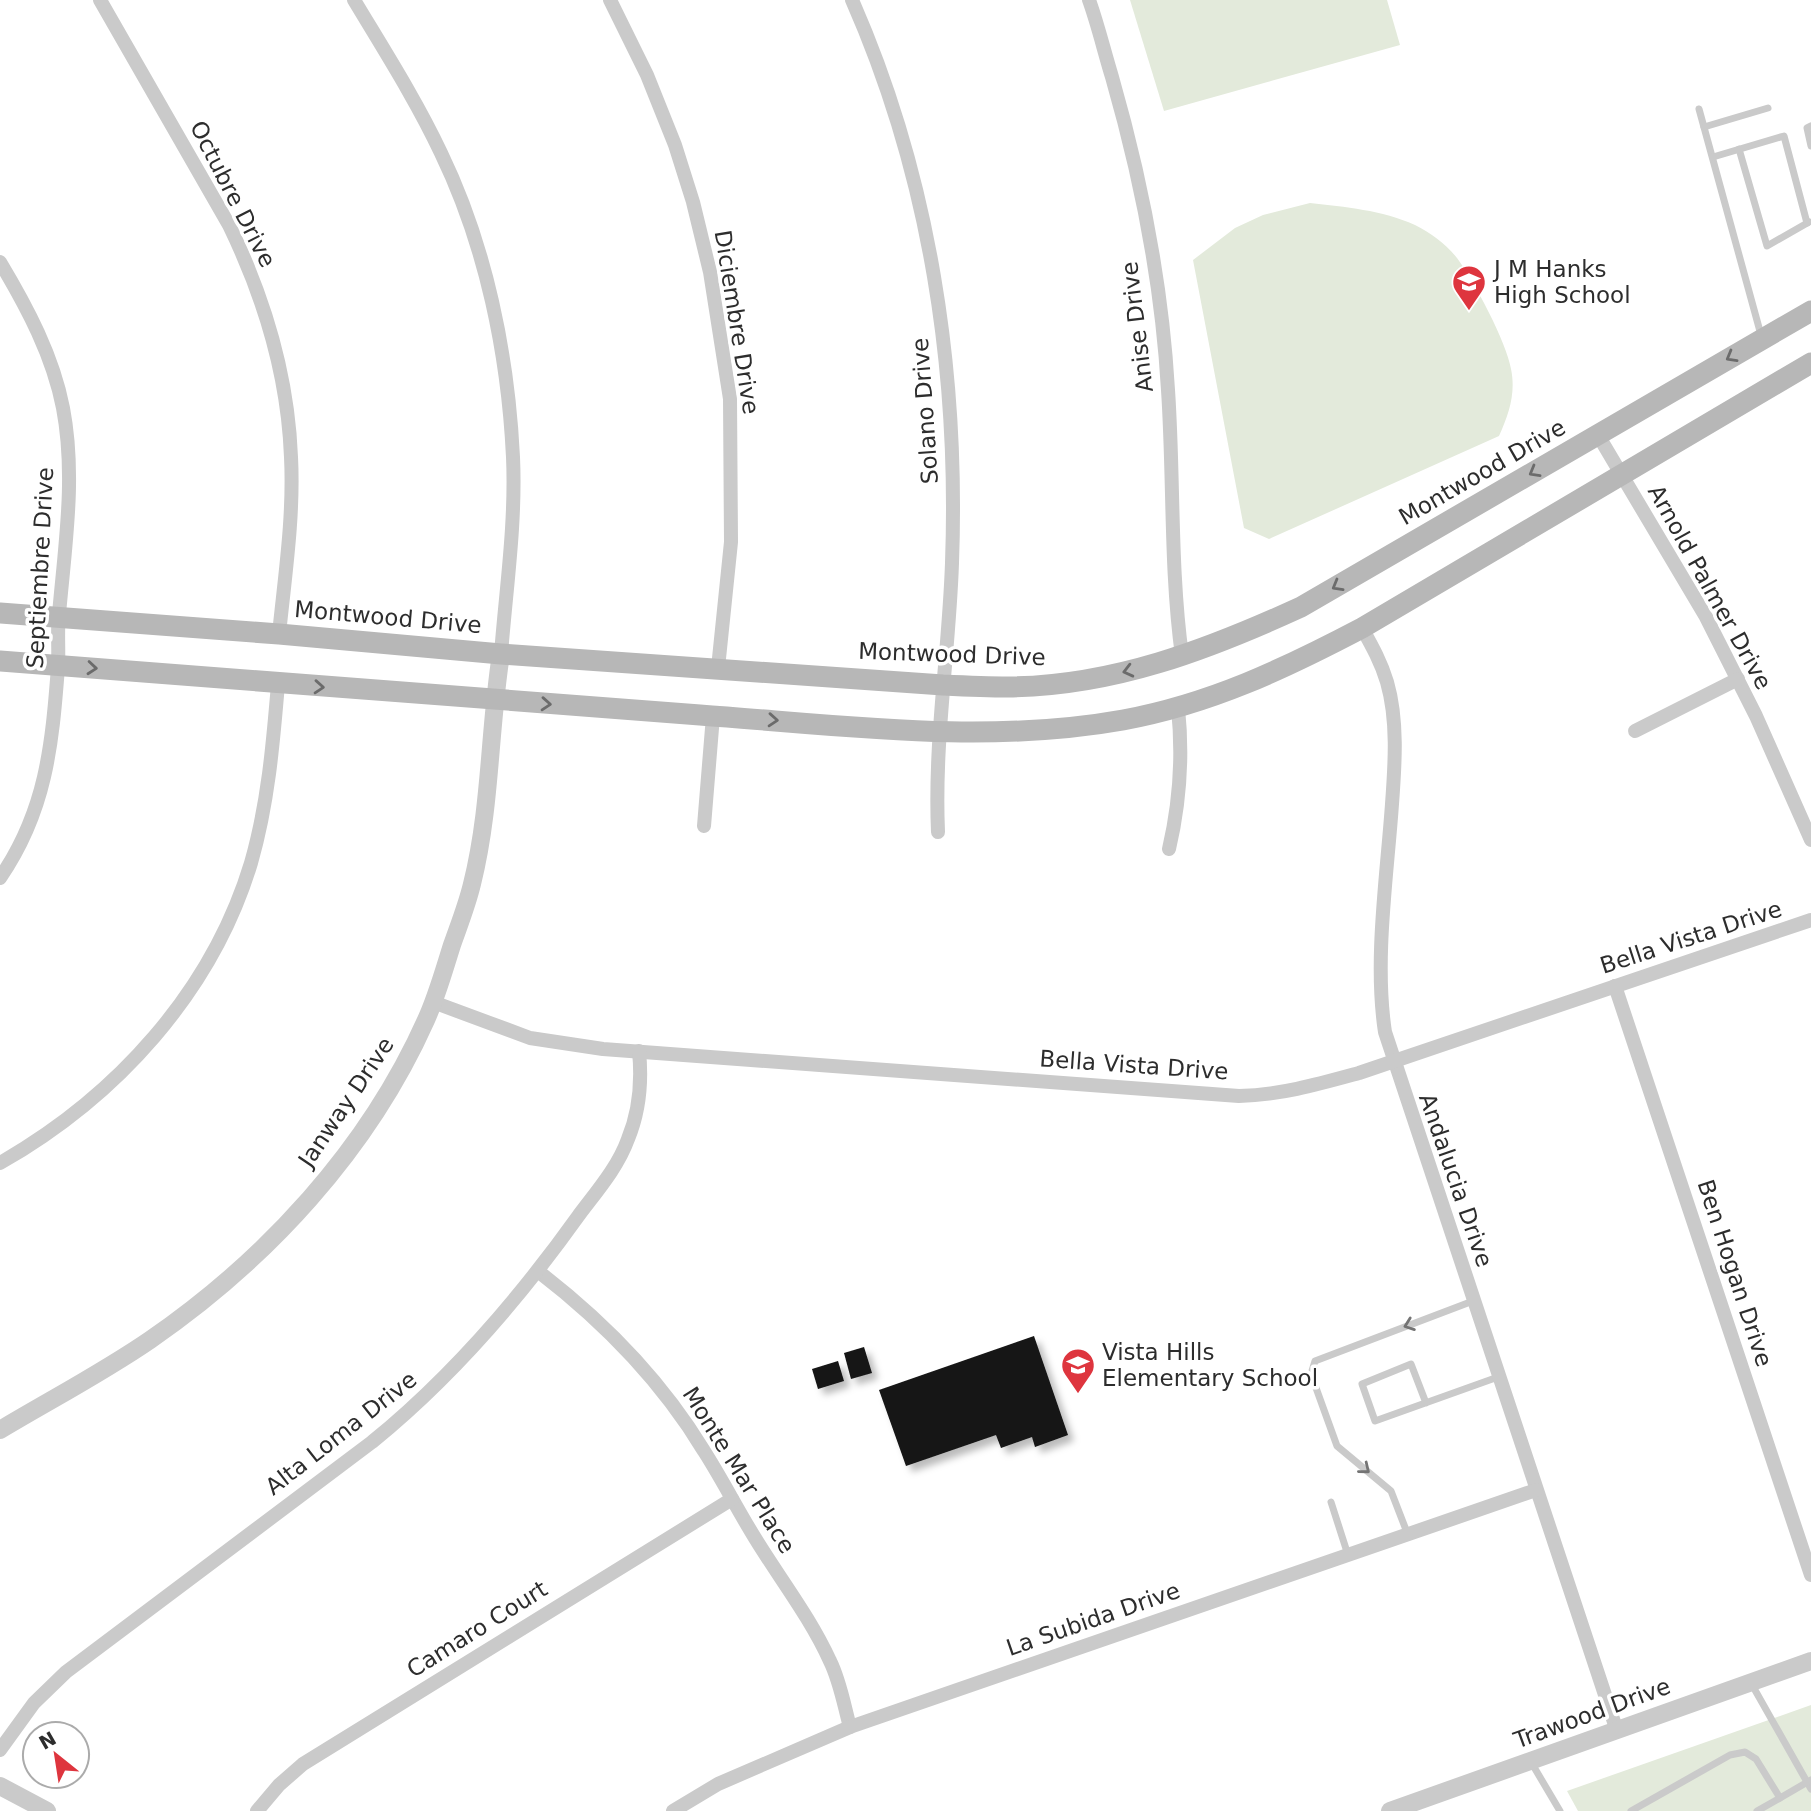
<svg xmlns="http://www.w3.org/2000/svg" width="1811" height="1811" font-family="'DejaVu Sans',sans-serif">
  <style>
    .green { fill: #e3eadb }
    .building { fill: #141414; filter: url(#shadow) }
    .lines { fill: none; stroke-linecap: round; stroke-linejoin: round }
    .service { stroke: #cacaca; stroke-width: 7 }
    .minor { stroke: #cacaca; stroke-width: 14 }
    .tertiary { stroke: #cacaca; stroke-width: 18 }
    .secondary { stroke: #b7b7b7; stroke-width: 21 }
    .oneway { stroke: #6b6b6b }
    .oneway2 { stroke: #747474 }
    .labels { text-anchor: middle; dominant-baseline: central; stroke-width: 7; stroke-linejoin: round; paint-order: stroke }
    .street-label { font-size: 23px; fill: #2d2d2d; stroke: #fff }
    .poi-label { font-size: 23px; fill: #2d2d2d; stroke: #fff; text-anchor: start }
  </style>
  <defs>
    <filter id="shadow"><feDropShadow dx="6" dy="6" stdDeviation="3.5" flood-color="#0004"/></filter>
  </defs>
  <rect width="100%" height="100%" fill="#fff"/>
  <g class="green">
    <polygon points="1130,0 1387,0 1400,45 1164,111"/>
    <path d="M1310 203C1345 207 1382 210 1415 225 1431 233 1446 244 1457 258 1473 279 1507 343 1511 369 1516 393 1509 414 1499 436L1269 539 1244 528 1193 260 1235 228 1263 215Z"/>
    <polygon points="1811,1705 1811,1811 1578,1811 1567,1791"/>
  </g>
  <g class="building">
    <polygon points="1034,1336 1068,1435 1035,1447 1032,1437 1001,1448 996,1435 906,1466 879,1390"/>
    <polygon points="864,1347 872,1373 851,1379 844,1353"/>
    <polygon points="838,1361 844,1381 818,1389 812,1369"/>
  </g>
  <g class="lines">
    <g class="service">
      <polyline points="1699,109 1761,335"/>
      <polyline points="1811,126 1807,128 1811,146"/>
      <polyline points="1704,127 1768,108"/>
      <polyline points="1739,149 1767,246 1809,222"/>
      <polyline points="1713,157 1784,136 1807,223"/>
      <polyline points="1426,1403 1411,1364 1362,1384 1375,1421 1498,1377"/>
      <polyline points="1331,1502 1348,1555"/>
      <polyline points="1408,1535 1391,1491 1337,1446 1311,1374 1315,1361 1473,1301"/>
      <polyline points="1751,1683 1811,1789"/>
      <polyline points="1531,1762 1560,1811"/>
      <polyline points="1631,1811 1730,1755 1745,1752 1756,1759 1780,1798 1811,1780"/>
      <polyline points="1757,1811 1780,1798"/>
    </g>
    <g class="minor">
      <path d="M100 0 229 225C264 297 288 377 291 457 294 516 285 575 279 634"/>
      <path d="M354 0C384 50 416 100 441 153 486 246 508 354 513 457 516 523 506 589 501 654"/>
      <polyline points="610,0 647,75 675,145 693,202 710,272 730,399 731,542 718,668"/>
      <path d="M852 0C930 177 959 371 952 563 949 653 934 741 938 832"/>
      <path d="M1089 0C1098 25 1104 51 1112 77 1141 178 1162 284 1168 390 1174 479 1170 568 1182 656"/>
      <path d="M0 262C27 307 53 356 63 408 76 476 65 545 59 614 57 631 59 649 58 667 52 746 46 811 0 878"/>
      <polyline points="1598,435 1706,617 1756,716 1811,840"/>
      <path d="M1362 628C1372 646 1381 662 1387 682 1398 720 1395 764 1392 804 1387 876 1374 961 1385 1032L1617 1731"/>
      <polyline points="1635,731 1738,679"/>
      <polyline points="704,826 713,716"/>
      <path d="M1169 849C1180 802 1183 756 1178 708"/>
      <polyline points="1615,986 1811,1575"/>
      <path d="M433 1002 530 1038 603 1049 1239 1096C1281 1095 1319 1084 1359 1073L1811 920"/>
      <path d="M0 1163C116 1097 212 992 251 863 268 804 273 744 278 684"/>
      <path d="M539 1272C604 1322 661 1380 704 1451 722 1479 737 1509 755 1538 780 1579 810 1617 830 1661 840 1681 844 1705 850 1727"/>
      <path d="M0 1750 34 1703 66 1672 372 1442C452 1377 519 1299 579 1215 597 1191 618 1167 628 1139 640 1110 642 1081 639 1051"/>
      <polyline points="257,1811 279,1785 303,1764 732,1499"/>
      <polyline points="673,1811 718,1784 850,1727 1536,1490"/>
    </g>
    <g class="tertiary">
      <path d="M0 1430C50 1400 102 1373 150 1340 266 1260 368 1150 426 1020 437 996 444 970 452 945 459 925 467 905 472 884 491 808 489 731 501 654"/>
      <polyline points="0,1786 47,1811"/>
      <polyline points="1390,1811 1811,1661"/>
    </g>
    <g class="secondary">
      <path d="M0 613 279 634 501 654 943 685C964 686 986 687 1008 687 1113 686 1207 650 1301 607L1811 311"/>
      <path d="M0 661C234 678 467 699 700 715 840 725 984 745 1123 720 1210 704 1284 669 1362 628L1811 363"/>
    </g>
  </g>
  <defs><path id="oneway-chevron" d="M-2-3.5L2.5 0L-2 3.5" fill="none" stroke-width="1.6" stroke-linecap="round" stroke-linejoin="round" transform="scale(1.75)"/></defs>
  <g class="oneway">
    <use href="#oneway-chevron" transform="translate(1731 357) rotate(150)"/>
    <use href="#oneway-chevron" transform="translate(1534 472) rotate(150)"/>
    <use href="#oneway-chevron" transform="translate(1337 586) rotate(150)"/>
    <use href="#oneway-chevron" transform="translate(92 668) rotate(5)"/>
    <use href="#oneway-chevron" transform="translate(1128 671) rotate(166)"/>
    <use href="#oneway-chevron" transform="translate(319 687) rotate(4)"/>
    <use href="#oneway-chevron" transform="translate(546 704) rotate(4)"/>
    <use href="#oneway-chevron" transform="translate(773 720) rotate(4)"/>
  </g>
  <g class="oneway2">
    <use href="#oneway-chevron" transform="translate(1409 1325) rotate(160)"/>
    <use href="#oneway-chevron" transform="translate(1365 1469) rotate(39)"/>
  </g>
  <defs>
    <g id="school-pin" transform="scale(1.75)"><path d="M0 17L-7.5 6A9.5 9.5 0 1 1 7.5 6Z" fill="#de353e" stroke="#fff"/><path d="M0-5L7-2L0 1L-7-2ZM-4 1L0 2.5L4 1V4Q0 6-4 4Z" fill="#fff"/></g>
  </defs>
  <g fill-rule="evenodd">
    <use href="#school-pin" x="1469" y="282"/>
    <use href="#school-pin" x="1078" y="1365"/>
  </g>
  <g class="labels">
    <g class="street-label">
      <text transform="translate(233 194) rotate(63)">Octubre Drive</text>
      <text transform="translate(737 322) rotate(81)">Diciembre Drive</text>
      <text transform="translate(1137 327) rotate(-97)">Anise Drive</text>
      <text transform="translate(925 411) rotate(-94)">Solano Drive</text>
      <text transform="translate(1482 472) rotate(-30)">Montwood Drive</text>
      <text transform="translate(40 568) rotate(-87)">Septiembre Drive</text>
      <text transform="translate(1710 587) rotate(61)">Arnold Palmer Drive</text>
      <text transform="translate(388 617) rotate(5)">Montwood Drive</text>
      <text transform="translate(952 654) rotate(2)">Montwood Drive</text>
      <text transform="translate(1691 937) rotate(-18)">Bella Vista Drive</text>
      <text transform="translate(1134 1065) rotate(4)">Bella Vista Drive</text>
      <text transform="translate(346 1102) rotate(-56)">Janway Drive</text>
      <text transform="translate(1456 1180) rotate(71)">Andalucia Drive</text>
      <text transform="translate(1735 1273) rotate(72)">Ben Hogan Drive</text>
      <text transform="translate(341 1433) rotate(-38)">Alta Loma Drive</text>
      <text transform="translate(739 1470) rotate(58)">Monte Mar Place</text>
      <text transform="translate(1093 1619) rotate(-19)">La Subida Drive</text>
      <text transform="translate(477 1629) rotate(-32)">Camaro Court</text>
      <text transform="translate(1592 1713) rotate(-20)">Trawood Drive</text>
    </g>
    <g class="poi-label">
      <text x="1494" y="269">J M Hanks<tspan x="1494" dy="26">High School</tspan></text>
      <text x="1102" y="1352">Vista Hills<tspan x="1102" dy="26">Elementary School</tspan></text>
    </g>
  </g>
  <g transform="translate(56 1755) rotate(330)"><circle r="33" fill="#ffffff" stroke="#ababab" stroke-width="2"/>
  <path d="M0-5L12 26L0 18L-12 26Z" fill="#de353e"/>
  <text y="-10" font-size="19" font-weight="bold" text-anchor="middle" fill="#2d2d2d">N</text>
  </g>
</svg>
